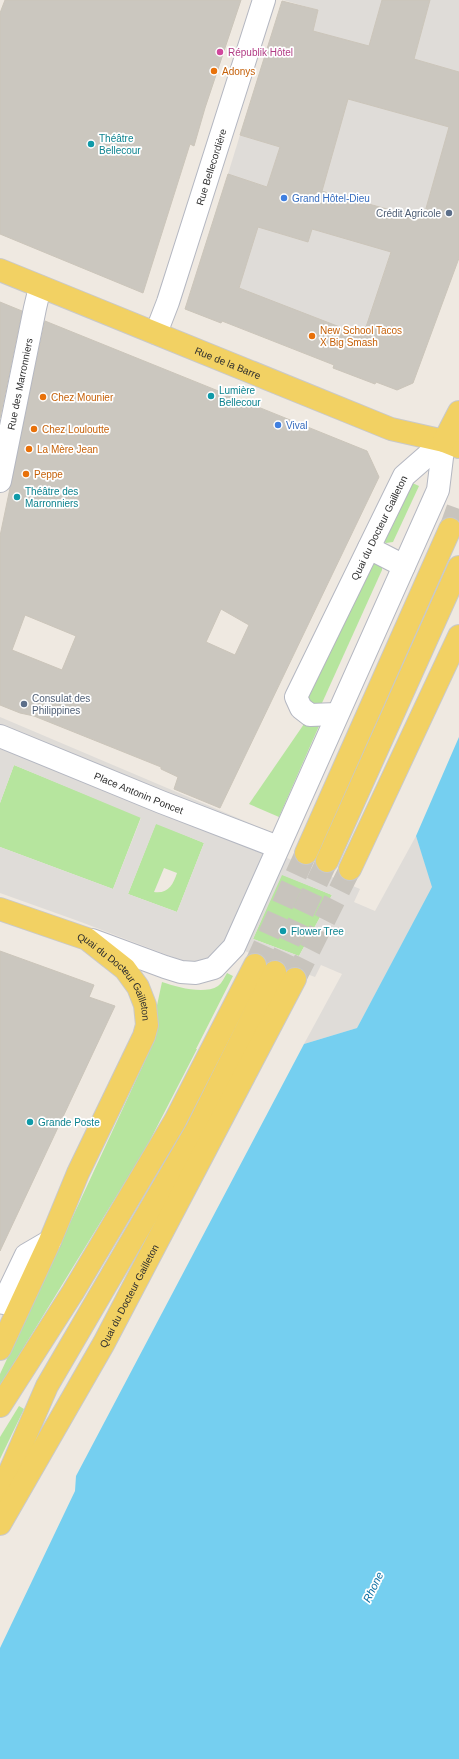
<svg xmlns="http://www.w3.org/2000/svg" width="459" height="1759" font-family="Helvetica,sans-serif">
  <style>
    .green { fill: #b6e59e; fill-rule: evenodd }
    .plaza { fill: #dfdcd8; fill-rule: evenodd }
    .water { fill: #75cff0 }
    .building { fill: #cbc7bf; stroke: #cbc5ba; fill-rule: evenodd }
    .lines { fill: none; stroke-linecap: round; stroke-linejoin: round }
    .major-tunnel { stroke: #c8c4bd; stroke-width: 22; stroke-dasharray: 22 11; stroke-linecap: butt }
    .minor-casing { stroke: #b4b7c1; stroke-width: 24 }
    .major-casing { stroke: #c9c9c9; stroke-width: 24 }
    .minor { stroke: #fff; stroke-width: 22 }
    .major { stroke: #f2d163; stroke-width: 22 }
    .hotel-dot { fill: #d1479c; stroke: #fff; stroke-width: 1.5 }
    .food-dot { fill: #e8710a; stroke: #fff; stroke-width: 1.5 }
    .culture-dot { fill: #0f9aa8; stroke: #fff; stroke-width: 1.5 }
    .shop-dot { fill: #3f7fe0; stroke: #fff; stroke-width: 1.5 }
    .service-dot { fill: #5c6f8a; stroke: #fff; stroke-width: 1.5 }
    .labels { text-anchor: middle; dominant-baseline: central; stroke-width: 3.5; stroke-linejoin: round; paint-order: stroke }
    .hotel-label { font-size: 10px; fill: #b23c85; stroke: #fff; text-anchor: start }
    .food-label { font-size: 10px; fill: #c56008; stroke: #fff; text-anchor: start }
    .culture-label { font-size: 10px; fill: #0d838f; stroke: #fff; text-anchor: start }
    .street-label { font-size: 10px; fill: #2e2e2e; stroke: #fff }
    .shop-label { font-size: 10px; fill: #366cbe; stroke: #fff; text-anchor: start }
    .service-label { font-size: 10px; fill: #4e5e75; stroke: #fff; text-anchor: end }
    .water-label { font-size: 11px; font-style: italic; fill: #0d6fa3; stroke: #fff }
  </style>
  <rect width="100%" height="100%" fill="#efe9e1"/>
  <g class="green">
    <polygon points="408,481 419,486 393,542 386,543 383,541"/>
    <polygon points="372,561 382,565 382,570 322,703 318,707 303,697"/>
    <polygon points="304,724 319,724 319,726 279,817 249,804"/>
    <polygon points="14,765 141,817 113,889 0,847 0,803"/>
    <path d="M156 823 204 843 177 912 128 894ZM164 868 177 873C173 885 168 894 154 892Z"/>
    <polygon points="281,874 332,895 299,956 253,939"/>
    <path d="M227 973 233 976 196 1049H197L146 1148 0 1386V1374L155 1039 156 1010 162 982C177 987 204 995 218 986 222 983 224 978 227 973Z"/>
    <polygon points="19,1406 24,1409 0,1459 0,1437"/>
  </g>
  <g class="plaza">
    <polygon points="283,0 382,0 369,46 313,31 318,10"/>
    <polygon points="430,0 459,0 459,72 414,59"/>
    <polygon points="348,99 449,127 423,219 322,190"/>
    <polygon points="240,135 280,147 267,187 228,174"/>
    <polygon points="261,215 277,233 308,242 312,229 391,251 363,337 239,288"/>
    <path d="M0 717 273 833 266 849 360 889 354 902 375 911 416 836 433 887 357 1028 304 1044 342 974 321 965 315 977 234 947 210 962 191 964 81 922 0 893V847L113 889 141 818 14 765 0 803ZM156 824 204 843 177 912 128 894ZM282 875 332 895 299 956 253 939Z"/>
  </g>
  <polygon class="water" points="459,737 459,1759 0,1759 0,1648 75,1491 76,1476 304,1044 357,1028 432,887 416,836"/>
  <g class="building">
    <polygon points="5,0 241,0 205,108 194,146 190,144 143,293 0,234 0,13"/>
    <path d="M382 0H430L414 59 459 72V258L413 383 397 390 376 382 375 384 333 368 334 365 222 321 221 323 185 309 228 174 267 187 280 147 240 135 282 1 318 10 313 31 369 46ZM348 99 449 127 423 219 322 191ZM258 227 308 242 312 229 391 252 363 336 239 288Z"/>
    <polygon points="0,302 22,311 0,418"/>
    <path d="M45 321 367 451 379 477 220 808 174 789 178 777 161 769V767L34 716 20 713 0 705V536ZM221 609 249 625 235 655 206 642ZM25 615 76 636 62 670 12 650Z"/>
    <polygon points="0,951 94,985 89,997 115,1006 0,1251"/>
  </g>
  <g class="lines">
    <g class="major-tunnel">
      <polyline points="450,529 459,504"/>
      <polyline points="255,965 306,853"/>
      <polyline points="275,972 327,861"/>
      <polyline points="295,979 350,869"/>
    </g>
    <g class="minor-casing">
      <g id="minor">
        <path id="s1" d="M156 333 168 302 264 0"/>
        <path id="s2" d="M0 481 35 308 40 287"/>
        <polyline points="369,548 404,566"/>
        <path id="s3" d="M337 714 310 715 301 708 296 697 404 476 444 441"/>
        <path id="s4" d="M0 736 161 802 278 847"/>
        <polyline points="92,940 165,967 181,972 196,973 214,968 234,947 434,499 438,490 444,441"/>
        <polyline points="0,1302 3,1303 26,1255 50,1241"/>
      </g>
    </g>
    <g class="major-casing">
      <g id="major">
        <path id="s5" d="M0 270 391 429 444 441 459 447"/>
        <polyline points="444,441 459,412"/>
        <polyline points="306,853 450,529"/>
        <polyline points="327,861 459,567"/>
        <polyline points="350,869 459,636"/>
        <path id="s6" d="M0 909 87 939 125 969 138 987 145 1005 147 1025 144 1036 78 1173 50 1241 0 1349"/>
        <polyline points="0,1406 73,1292 175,1121 255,965"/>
        <polyline points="0,1494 47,1386 197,1129 275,972"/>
        <path id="s7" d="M0 1524 104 1343 295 979"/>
      </g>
    </g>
    <use href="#minor" class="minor"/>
    <use href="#major" class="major"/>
  </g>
  <circle class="hotel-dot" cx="220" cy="52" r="4"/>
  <g class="food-dot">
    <circle cx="214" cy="71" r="4"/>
    <circle cx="312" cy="336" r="4"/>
    <circle cx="43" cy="397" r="4"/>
    <circle cx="34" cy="429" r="4"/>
    <circle cx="29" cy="449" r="4"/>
    <circle cx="26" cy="474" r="4"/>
  </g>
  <g class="culture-dot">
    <circle cx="91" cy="144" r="4"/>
    <circle cx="211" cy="396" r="4"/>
    <circle cx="17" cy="497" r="4"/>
    <circle cx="283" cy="931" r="4"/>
    <circle cx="30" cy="1122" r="4"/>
  </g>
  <g class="shop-dot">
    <circle cx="284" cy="198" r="4"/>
    <circle cx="278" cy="425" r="4"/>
  </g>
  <g class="service-dot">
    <circle cx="449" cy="213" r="4"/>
    <circle cx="24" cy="704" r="4"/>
  </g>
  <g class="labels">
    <g class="hotel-label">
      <text x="228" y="52">Républik Hôtel</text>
    </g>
    <g class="food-label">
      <text x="222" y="71">Adonys</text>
      <text x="320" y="330">New School Tacos<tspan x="320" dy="12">X Big Smash</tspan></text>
      <text x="51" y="397">Chez Mounier</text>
      <text x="42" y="429">Chez Louloutte</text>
      <text x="37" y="449">La Mère Jean</text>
      <text x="34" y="474">Peppe</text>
    </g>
    <g class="culture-label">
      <text x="99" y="138">Théâtre<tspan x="99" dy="12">Bellecour</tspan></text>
      <text x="219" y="390">Lumière<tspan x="219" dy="12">Bellecour</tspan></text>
      <text x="25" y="491">Théâtre des<tspan x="25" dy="12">Marronniers</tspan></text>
      <text x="291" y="931">Flower Tree</text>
      <text x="38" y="1122">Grande Poste</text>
    </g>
    <g class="street-label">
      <text stroke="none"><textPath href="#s1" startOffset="175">Rue Bellecordière</textPath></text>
      <text stroke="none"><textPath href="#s5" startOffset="246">Rue de la Barre</textPath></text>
      <text stroke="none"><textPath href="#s2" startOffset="99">Rue des Marronniers</textPath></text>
      <text stroke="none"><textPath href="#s3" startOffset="239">Quai du Docteur Gailleton</textPath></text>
      <text stroke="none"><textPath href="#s4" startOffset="150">Place Antonin Poncet</textPath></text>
      <text stroke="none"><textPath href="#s6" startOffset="140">Quai du Docteur Gailleton</textPath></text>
      <text stroke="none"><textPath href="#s7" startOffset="262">Quai du Docteur Gailleton</textPath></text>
    </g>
    <g class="shop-label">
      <text x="292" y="198">Grand Hôtel-Dieu</text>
      <text x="286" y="425">Vival</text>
    </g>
    <g class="service-label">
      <text x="441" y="213">Crédit Agricole</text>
      <text x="32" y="698" text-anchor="start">Consulat des<tspan x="32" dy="12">Philippines</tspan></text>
    </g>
    <g class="water-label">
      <text transform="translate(373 1587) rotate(-64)">Rhone</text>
    </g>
  </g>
</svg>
